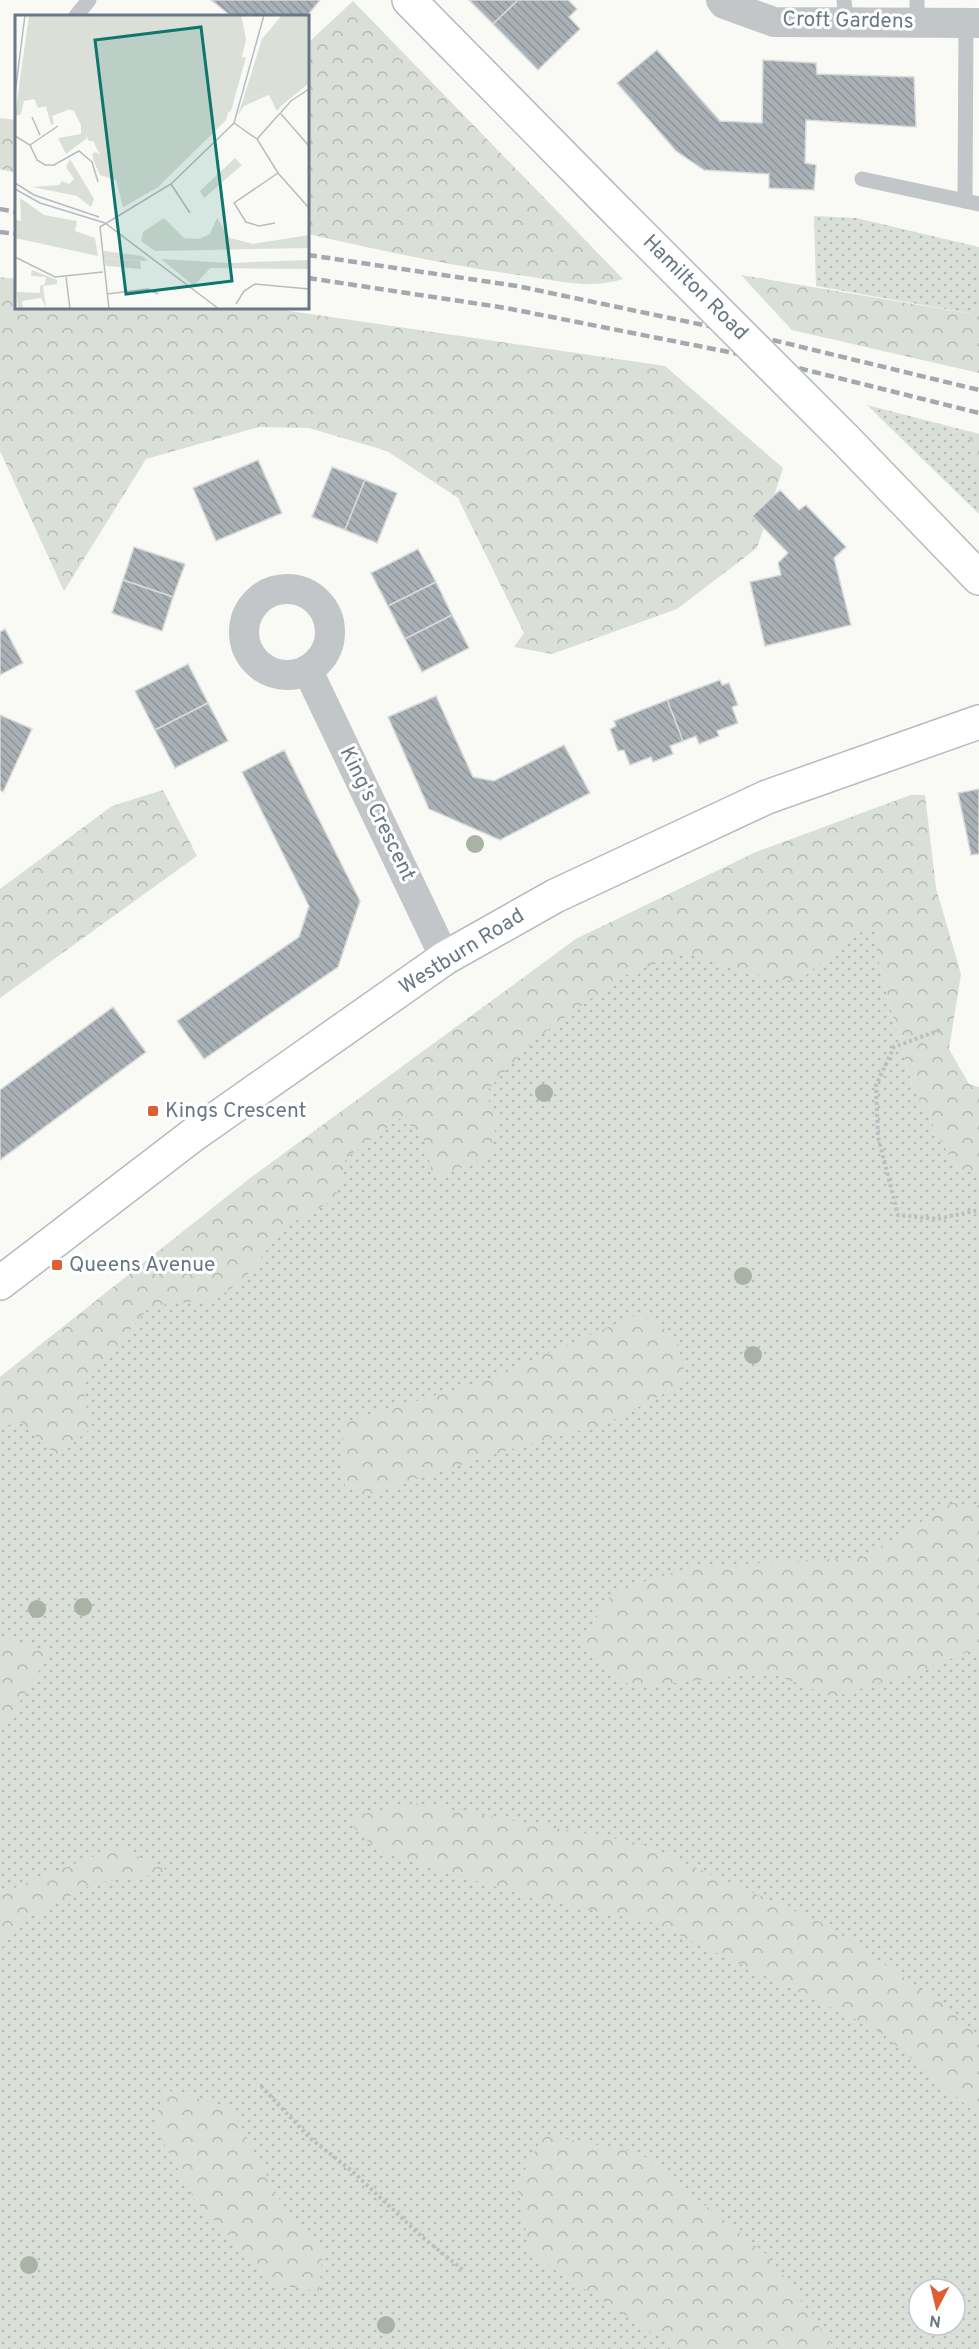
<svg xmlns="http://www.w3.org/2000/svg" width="979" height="2349" font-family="Overpass,sans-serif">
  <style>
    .grass { fill: url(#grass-dots); fill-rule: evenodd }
    .forest { fill: url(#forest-crowns) }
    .building { fill: url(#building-back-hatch); stroke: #dadad8; stroke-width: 1.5 }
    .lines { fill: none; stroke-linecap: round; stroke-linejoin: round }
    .secondary-casing { stroke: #b7bbc0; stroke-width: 36 }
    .primary-casing { stroke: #b7bbbf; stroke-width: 36 }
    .path { stroke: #bcbfc1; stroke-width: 4; stroke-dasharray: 3 3; stroke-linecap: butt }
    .lane { stroke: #c2c6c9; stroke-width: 15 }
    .street { stroke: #c2c6c9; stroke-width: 30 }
    .secondary { stroke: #fff; stroke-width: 33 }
    .primary { stroke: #fff; stroke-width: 33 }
    .rail { stroke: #a3a9af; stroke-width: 4.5; stroke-dasharray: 9 4.5; stroke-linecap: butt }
    .primary-bridge-casing { stroke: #b7bbbf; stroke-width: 36; stroke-linecap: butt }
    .primary-bridge { stroke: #fff; stroke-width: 33 }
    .tree { fill: #a8b2a5 }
    .poi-dot { fill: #dd5e32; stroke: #fff; stroke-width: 2 }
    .labels { text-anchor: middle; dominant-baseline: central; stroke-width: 6; stroke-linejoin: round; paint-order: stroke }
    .street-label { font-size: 21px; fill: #697886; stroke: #fff }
    .poi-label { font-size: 21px; fill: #697886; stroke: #fff; text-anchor: start }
    .inset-road { fill: none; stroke: #b6bdc2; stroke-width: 1.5 }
    .view { fill: #0f766e; fill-opacity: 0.15; stroke: #0f766e; stroke-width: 3 }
    .inset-edge { fill: none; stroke: #697886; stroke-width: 3 }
  </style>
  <defs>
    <pattern id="grass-dots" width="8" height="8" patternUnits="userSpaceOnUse" patternTransform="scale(1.5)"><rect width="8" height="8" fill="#dadfd7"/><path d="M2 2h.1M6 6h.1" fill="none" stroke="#b5bab4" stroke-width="1.8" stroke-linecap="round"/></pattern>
    <pattern id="forest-crowns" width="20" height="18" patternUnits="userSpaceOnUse" patternTransform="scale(1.5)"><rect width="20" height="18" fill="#dadfd7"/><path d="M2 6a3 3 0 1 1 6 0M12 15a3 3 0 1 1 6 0" fill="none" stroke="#b5bab4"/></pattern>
    <pattern id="building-back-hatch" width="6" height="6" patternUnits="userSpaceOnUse" patternTransform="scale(1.5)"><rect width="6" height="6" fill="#a9b1b7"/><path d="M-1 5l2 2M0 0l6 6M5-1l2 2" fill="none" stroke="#8e959a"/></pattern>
  </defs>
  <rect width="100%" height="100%" fill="#f9f9f6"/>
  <g class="grass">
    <polygon points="814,216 856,218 979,247 979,315 816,286"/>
    <polygon points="867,405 979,434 979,514"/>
    <path d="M911 795 880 969 912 1085 956 1168 979 1171V2349H0V1377L248 1180 576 939 754 853ZM919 2289H955V2325H919Z"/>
  </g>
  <g class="forest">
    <path d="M353 1 623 279C590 290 553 280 519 275 448 265 378 250 308 234V43Z"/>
    <polygon points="0,118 16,120 16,173 0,169"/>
    <polygon points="741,275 979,315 979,373 792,330"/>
    <polygon points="0,277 16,279 16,308 269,308 665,366 783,468 757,548 677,609 552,654 514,647 524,633 458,498 387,451 309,428 259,427 146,459 64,591 0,451"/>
    <polygon points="969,431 979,434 979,465 972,458"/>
    <polygon points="163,790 197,856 0,998 0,889 112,806"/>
    <polygon points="911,795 925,795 936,888 961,974 949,1049 969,1084 979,1087 979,1171 956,1169 912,1085 880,969 874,926 850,938 798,982 742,973 687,952 621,977 534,1040 485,1093 498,1120 488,1158 433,1178 425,1141 402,1117 346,1158 335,1199 285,1227 249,1273 217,1299 150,1306 83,1386 90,1429 57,1456 18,1419 0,1431 0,1377 248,1180 576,939 754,853"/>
    <polygon points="641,1313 677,1338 686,1382 608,1423 508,1450 364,1496 345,1486 341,1423 481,1382"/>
    <polygon points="952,1503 979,1505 979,1647 921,1671 833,1697 768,1672 633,1688 579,1644 614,1591 691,1567 863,1557"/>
    <polygon points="0,1637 50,1653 0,1734"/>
    <polygon points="414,1803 639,1843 827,1925 957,2014 979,2036 979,2116 878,2030 654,1923 537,1899 379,1852 345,1818"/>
    <polygon points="118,1847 171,1872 95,1883 25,1919 0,1950 0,1897 18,1886"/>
    <polygon points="164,2089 231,2108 282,2204 323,2251 319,2291 278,2285 196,2202 154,2126"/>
    <polygon points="544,2135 640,2153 771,2258 835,2349 678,2349 530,2254 517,2184"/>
  </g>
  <g class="building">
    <polygon points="211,0 320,0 307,16 231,16"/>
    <polygon points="469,0 518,0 493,24"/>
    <polygon points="518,0 568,0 577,9 569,17 580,29 538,70 493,24"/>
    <polygon points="657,50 720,121 762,123 763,60 816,63 817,74 914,77 916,127 806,120 805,163 816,165 814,190 769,188 769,174 704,170 676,151 617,83"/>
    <polygon points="258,460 282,513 216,541 193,488"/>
    <polygon points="332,467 365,480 345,530 312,517"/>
    <polygon points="365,480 397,493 377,543 345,530"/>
    <polygon points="780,490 799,510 806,505 846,547 834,558 851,625 765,646 750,582 781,575 778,563 788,553 752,516"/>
    <polygon points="134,547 185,564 173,597 123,580"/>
    <polygon points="418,549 436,582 388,606 371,573"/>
    <polygon points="123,580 173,597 162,631 112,613"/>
    <polygon points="436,582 452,615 405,639 388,606"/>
    <polygon points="452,615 469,648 422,672 405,639"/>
    <polygon points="5,629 23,663 0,675 0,632"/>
    <polygon points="188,664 208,703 155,730 135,691"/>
    <polygon points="720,680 722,685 729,683 738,705 732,707 738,723 717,731 719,736 699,744 696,736 683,741 667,700"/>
    <polygon points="436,696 473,777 494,781 564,745 590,793 500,840 429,809 388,717"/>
    <polygon points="667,700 683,741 670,746 673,754 653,762 651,757 630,765 624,750 618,751 610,729 616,726 614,721"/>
    <polygon points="208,703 228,741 175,768 155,730"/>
    <polygon points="0,715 32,729 3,792 0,790"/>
    <polygon points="284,750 360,901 338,967 204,1059 177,1021 299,937 309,906 242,772"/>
    <polygon points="979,789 979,854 971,855 958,793"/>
    <polygon points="113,1007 146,1052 0,1160 0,1090"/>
  </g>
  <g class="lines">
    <g class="secondary-casing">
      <polyline id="secondary" points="0,1283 193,1135 445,958 555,896 767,797 979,722"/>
    </g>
    <g class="primary-casing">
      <g id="primary">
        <polyline points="409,0 620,214"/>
        <polyline points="845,439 979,578"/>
      </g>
    </g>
    <g class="path">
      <polyline points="940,1030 894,1047 876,1085 878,1137 898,1215 937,1219 979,1210"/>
      <polyline points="261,2086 310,2138 352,2171 421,2236 463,2270"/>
    </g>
    <g class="lane">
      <polyline points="844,0 846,22"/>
      <polyline points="917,0 917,22"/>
      <polyline points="76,16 89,0"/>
      <polyline points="862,179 979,204"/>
      <polyline points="965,201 966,23"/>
    </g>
    <g class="street">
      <polyline points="721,0 724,4 774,22 979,23"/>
      <circle cx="287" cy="632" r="43"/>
      <polyline points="308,671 445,958"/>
    </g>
    <use href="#secondary" class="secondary"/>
    <use href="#primary" class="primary"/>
    <g class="rail">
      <polyline points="0,209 16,212"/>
      <polyline points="0,232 16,234"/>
      <polyline points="308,255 517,286 756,336 979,390"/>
      <polyline points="308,278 506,308 754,357 979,413"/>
    </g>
    <g class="primary-bridge-casing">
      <polyline id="primary-bridge" points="620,214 845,439"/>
    </g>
    <use href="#primary-bridge" class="primary-bridge"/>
  </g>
  <g class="tree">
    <circle cx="475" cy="844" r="9"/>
    <circle cx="544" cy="1093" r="9"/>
    <circle cx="743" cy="1276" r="9"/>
    <circle cx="753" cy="1355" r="9"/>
    <circle cx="83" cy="1607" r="9"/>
    <circle cx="37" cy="1609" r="9"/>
    <circle cx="29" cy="2265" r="9"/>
    <circle cx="386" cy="2325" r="9"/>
  </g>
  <g class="poi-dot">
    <rect x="147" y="1105" width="12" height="12" rx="3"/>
    <rect x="51" y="1259" width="12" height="12" rx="3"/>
  </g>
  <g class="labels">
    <g class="street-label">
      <text transform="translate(848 21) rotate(1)">Croft Gardens</text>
      <text transform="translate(695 288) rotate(45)">Hamilton Road</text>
      <text transform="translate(377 814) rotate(64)">King's Crescent</text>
      <text transform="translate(462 952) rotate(-32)">Westburn Road</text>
    </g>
    <g class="poi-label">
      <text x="165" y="1111">Kings Crescent</text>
      <text x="69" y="1265">Queens Avenue</text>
    </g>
  </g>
  <g transform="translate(15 15)">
    <rect width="294" height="294" fill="#f9f9f6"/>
    <path d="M17 0H226L231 25 211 105 143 172 108 192 109 173 92 153 54 79 5 80ZM256 76 266 91 262 96 254 80 229 91 223 100 228 85ZM35 81 53 95 37 101 39 108 36 110 31 91 23 93 19 83ZM66 108 72 123 51 139 43 123 66 119ZM55 144 79 184 76 192 62 181 17 172 44 170 47 166 54 169 59 164 51 152ZM89 243 125 246 126 254 91 251ZM17 255 42 265V269L28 271 31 292 26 283 7 286 8 294H3L2 277 25 278V271L30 269 31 262 16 261Z" fill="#dadfd7"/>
    <path d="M14 0H26L27 2 20 1 11 60 26 69 58 77 68 95 78 90 71 102 79 126H74L59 96 48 93 35 81 9 86 6 99 0 101ZM42 0 79 6 115 22 130 30V43L119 42 94 22ZM211 0H226L231 25 225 28 222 19 214 20 210 16ZM267 0H294V68L266 91 256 76 228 85 247 24ZM61 33 95 58 156 74 124 75 102 69 57 43 53 34ZM202 37 207 41 199 55 180 68 174 66 189 59ZM231 42 216 96 205 101V86L190 88 206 61 222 43ZM126 92 133 96 122 106 103 109 94 116 83 117 80 112 81 105 105 94ZM211 105 143 172 108 192 101 165 85 160 79 147 77 139 81 137 90 143 92 153H98L111 178 118 171 130 172 146 161 149 148 155 145 159 151 177 129 184 127 192 110 197 113ZM158 109 161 117 130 133 126 131 125 126 133 120ZM220 143 227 150 189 183 185 176ZM5 183 29 200 62 206 60 216 80 223 83 241 0 223V205L6 206ZM149 203 169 223 184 224 195 219 202 203 215 223 238 229 294 220V233L140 236 126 226 128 217ZM89 236 127 241 133 246 89 243ZM146 244 214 248 294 245V254L195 253 179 271Z" fill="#dadfd7"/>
    <path class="inset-road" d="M0 79 10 0M266 99 294 131M17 102 25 120M219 108 242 124 263 158 294 193M0 121 15 130 22 145 30 150H39L64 136 77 147 83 167M242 124 276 86 294 74M15 130 43 111M0 168 19 180 84 202M156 169 175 198M0 174 25 188 90 208 204 294M260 208 244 211 231 207 219 188 263 158M0 242 40 262 88 257M51 262 55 294M92 279 133 274 143 279M221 289 229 276 240 269 294 274M94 294 85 212 156 169 219 108 249 0"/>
    <path class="view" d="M186 12 217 266 111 279 80 25Z"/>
    <rect width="294" height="294" class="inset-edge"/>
  </g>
  <g transform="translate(937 2307) rotate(187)"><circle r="28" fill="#ffffff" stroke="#c3c9cf" stroke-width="1.5"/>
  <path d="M0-4.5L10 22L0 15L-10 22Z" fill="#dd5e32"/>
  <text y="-9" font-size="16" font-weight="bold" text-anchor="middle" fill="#697886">N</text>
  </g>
</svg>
